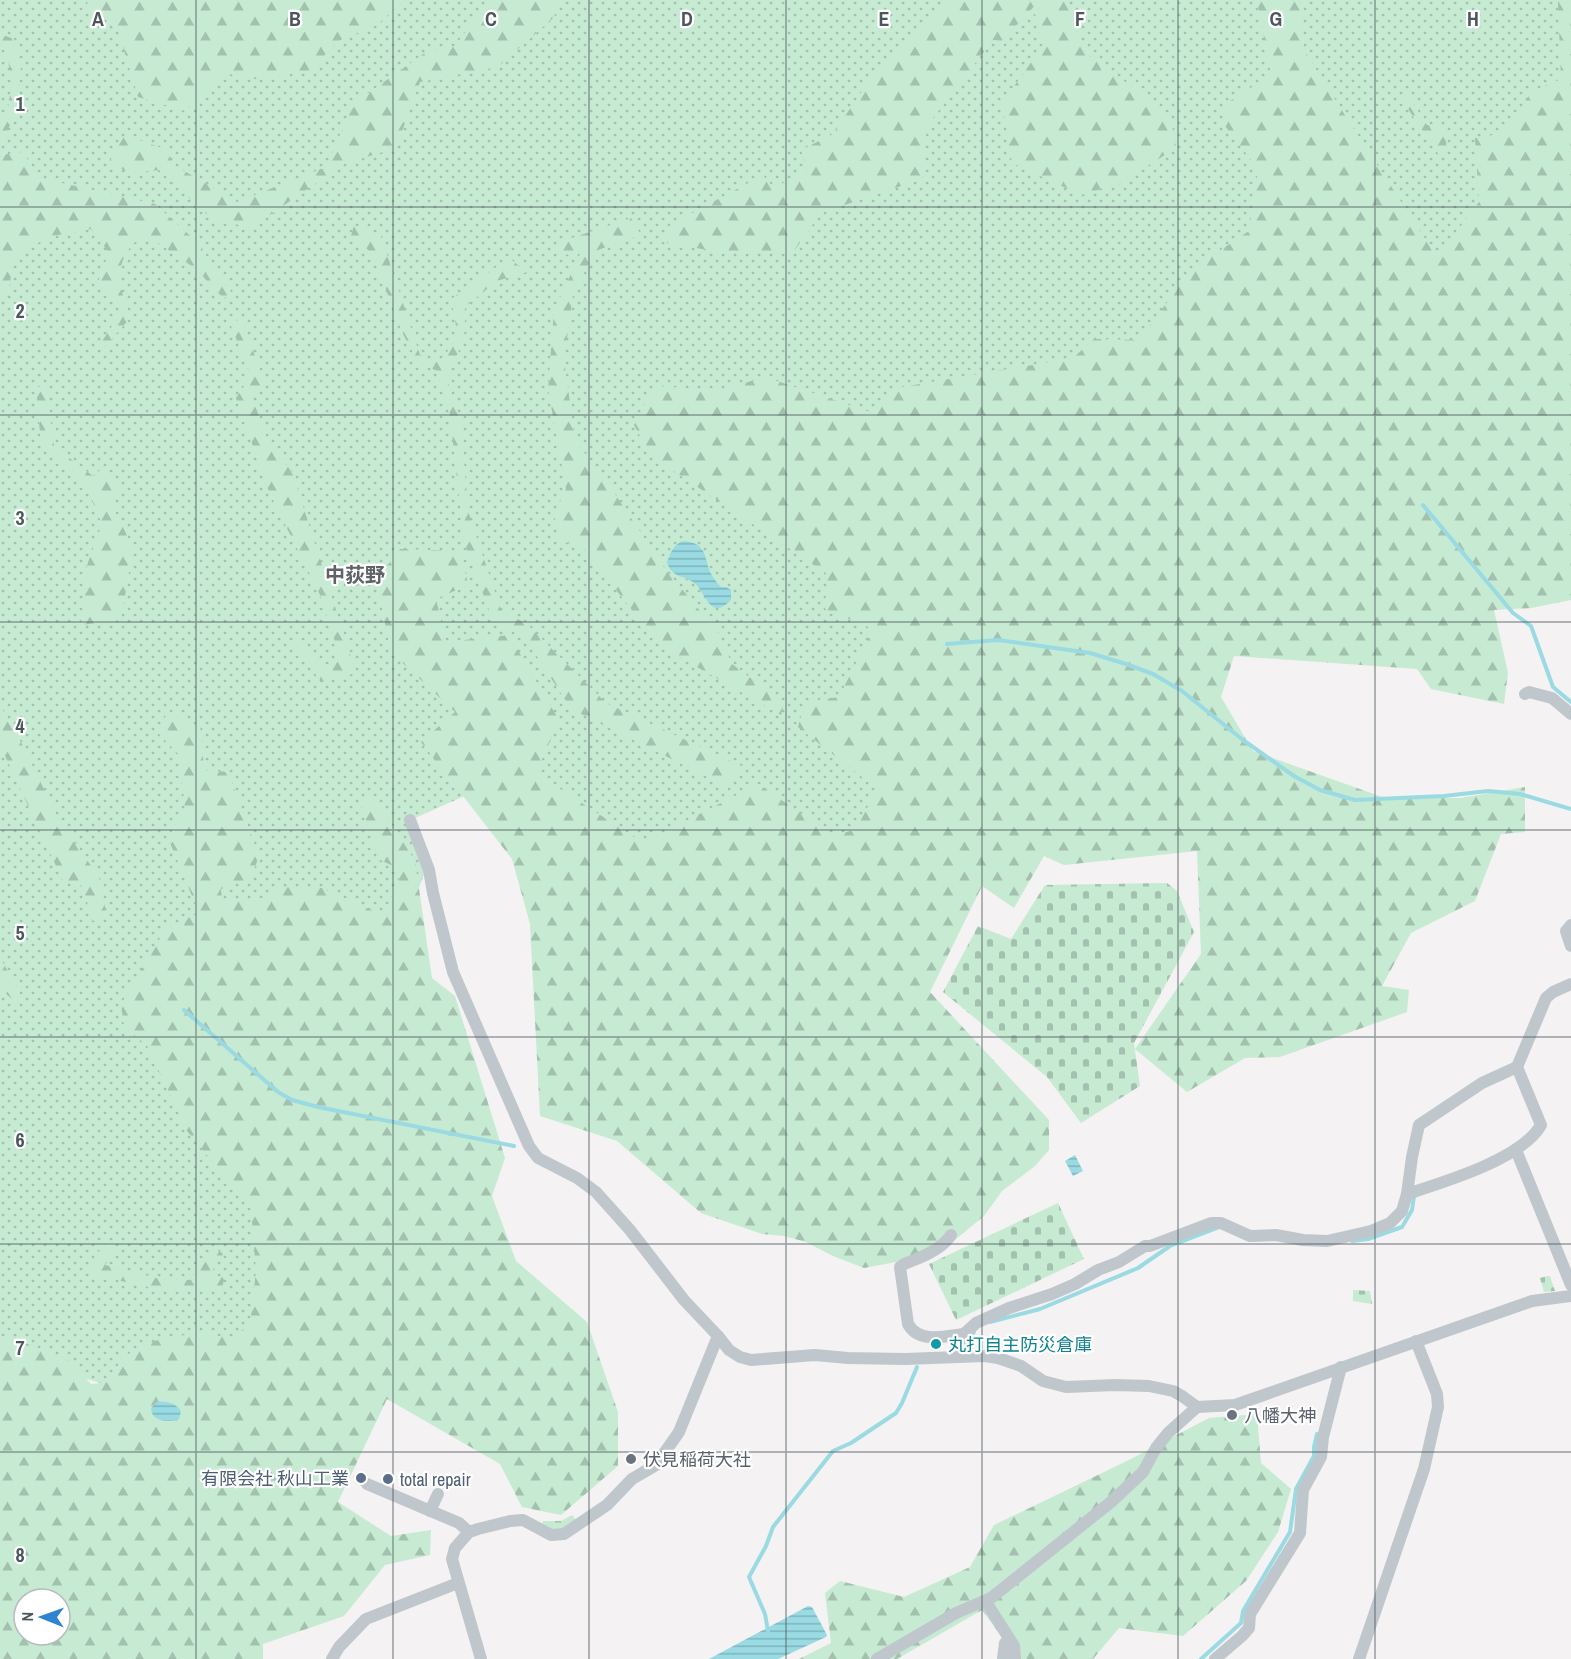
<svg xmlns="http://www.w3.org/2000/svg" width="1571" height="1659" font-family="'Archivo Narrow','Noto Sans JP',sans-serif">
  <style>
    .grass { fill: url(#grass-dots) }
    .forest { fill: url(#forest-firs); fill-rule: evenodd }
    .cemetery { fill: url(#cemetery-stones) }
    .water { fill: url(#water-rules) }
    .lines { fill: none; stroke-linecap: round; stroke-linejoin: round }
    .stream { stroke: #99dae3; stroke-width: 4 }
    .street { stroke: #bfc7cd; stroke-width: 12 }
    .grid { fill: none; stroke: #4c565d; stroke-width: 1.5; stroke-opacity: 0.55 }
    .culture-dot { fill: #0f9aa8; stroke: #fff; stroke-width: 2 }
    .worship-dot { fill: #6b7280; stroke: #fff; stroke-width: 2 }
    .service-dot { fill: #5c6f8a; stroke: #fff; stroke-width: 2 }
    .labels { text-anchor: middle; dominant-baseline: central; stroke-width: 4.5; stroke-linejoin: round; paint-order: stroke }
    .culture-label { font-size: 18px; fill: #0d838f; stroke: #fff; text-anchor: start }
    .worship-label { font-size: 18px; fill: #5b616d; stroke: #fff; text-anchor: start }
    .service-label { font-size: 18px; fill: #4e5e75; stroke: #fff; text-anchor: end }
    .neighbourhood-label { font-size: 20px; font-weight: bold; fill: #5f6366; stroke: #fff }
    .grid-label { font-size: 20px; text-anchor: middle; font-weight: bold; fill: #4c565d; stroke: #fff; stroke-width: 4.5; stroke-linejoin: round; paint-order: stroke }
  </style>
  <defs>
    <pattern id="grass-dots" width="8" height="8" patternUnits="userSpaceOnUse" patternTransform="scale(1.5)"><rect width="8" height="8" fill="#c6ebd2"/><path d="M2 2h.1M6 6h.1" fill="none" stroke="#a3c1ae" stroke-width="1.8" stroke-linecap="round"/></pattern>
    <pattern id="forest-firs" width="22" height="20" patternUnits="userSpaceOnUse" patternTransform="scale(1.5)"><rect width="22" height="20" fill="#c6ebd2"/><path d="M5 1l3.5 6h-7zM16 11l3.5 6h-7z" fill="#a3c1ae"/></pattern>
    <pattern id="cemetery-stones" width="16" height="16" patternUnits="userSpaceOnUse" patternTransform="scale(1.5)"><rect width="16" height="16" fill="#c6ebd2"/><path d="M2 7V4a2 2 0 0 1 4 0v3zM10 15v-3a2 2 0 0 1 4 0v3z" fill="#a3c1ae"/></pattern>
    <pattern id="water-rules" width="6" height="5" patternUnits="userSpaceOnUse" patternTransform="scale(1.5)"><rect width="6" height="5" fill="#99dae3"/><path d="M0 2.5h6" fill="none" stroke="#7fb4bb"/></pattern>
  </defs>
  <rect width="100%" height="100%" fill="#f4f2f2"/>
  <polygon class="grass" points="0,0 1571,0 1571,66 1460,276 850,845 637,861 505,778 406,822 425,872 405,924 261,1198 261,1347 115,1387 8,1357 0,1358"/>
  <g class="forest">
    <polygon points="87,0 404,0 377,25 338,41 311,70 260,80 224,73 185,111 138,97 115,20 88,9"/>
    <polygon points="488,0 565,0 552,19 498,67 420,82 396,148 344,164 252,227 214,221 159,170 129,173 109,162 125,135 165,149 176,166 237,202 326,167 353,104 426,52 455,46"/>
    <polygon points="950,0 1040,0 1002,41 993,40 927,126 922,179 821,213 792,254 713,251 662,242 670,225 763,175 774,188 807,170 801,150 833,134 878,67"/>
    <polygon points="1048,0 1068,0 1085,53 1141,93 1171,119 1176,148 1119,184 1081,195 1012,163 1002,103 1043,46 1035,14"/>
    <polygon points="1257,0 1299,0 1301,4 1304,50 1348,120 1437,257 1479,202 1475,138 1504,133 1532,91 1561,79 1558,3 1555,0 1571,0 1571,600 1531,608 1494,610 1508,673 1504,704 1431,689 1417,669 1234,656 1221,697 1253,751 1385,798 1460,798 1525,787 1525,832 1501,834 1475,901 1411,933 1382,986 1409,990 1407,1012 1280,1057 1245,1058 1187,1092 1135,1049 1201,954 1197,851 1064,865 1044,856 1014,908 982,886 930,992 1049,1120 1049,1150 1035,1166 1002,1191 984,1216 956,1239 896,1262 864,1268 833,1256 806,1242 784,1236 762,1234 701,1213 617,1141 540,1116 530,924 512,859 421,742 455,712 391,652 376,580 400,549 461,551 468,585 436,599 446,642 509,635 559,720 536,773 643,843 758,784 834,836 856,829 877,789 798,727 805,702 839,697 873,629 825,609 827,574 650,455 634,425 654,386 721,390 765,377 870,412 896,388 1073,358 1094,339 1139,340 1192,269 1249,231 1258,169 1222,122 1228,102 1271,75"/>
    <polygon points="0,34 14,39 21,67 17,110 3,140 0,139 0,118 8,108 12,81 6,51 0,49"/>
    <polygon points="1407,94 1427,125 1436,126 1445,131 1447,151 1441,158 1402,100"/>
    <path d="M23 152 40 178 155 204 197 242 234 296 223 298 196 269 148 236C138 239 135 241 129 249 113 271 121 293 131 317L102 350 101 343 121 312 99 280 100 274 109 253 91 229 47 237 13 260 9 291 0 300V155Z"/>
    <polygon points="631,218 641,235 595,251 573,295 564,359 575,440 613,491 663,566 719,634 732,664 784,703 781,715 660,646 584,549 560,540 554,515 566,489 548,389 554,311 580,254 557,255 557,243"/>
    <path d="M354 225 381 236 420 355 438 362C462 338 457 330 451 299L509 258 527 272 497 281 466 306 464 338 447 379 461 423 468 511 501 610 527 624 606 703 744 767 724 785 571 709 525 638 493 621 464 542 450 415 437 371 418 362 403 334 372 253 351 236Z"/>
    <polygon points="242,320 264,381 252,397 271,449 292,471 356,673 322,682 290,644 298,642 319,666 341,661 320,595 269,492 236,398 251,376 229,321"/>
    <polygon points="46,386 54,446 93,476 100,470 121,485 112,505 133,548 121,620 81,625 86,568 102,524 89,493 41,444 36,387"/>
    <polygon points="0,705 19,738 60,822 99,877 107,917 92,921 83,886 63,881 0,745"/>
    <path d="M169 711 201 729 204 770 228 772 259 856 251 878 221 889 222 901 255 902 282 887 322 888 385 916 402 870 378 859 360 800 374 796 415 861 432 978 455 996 505 1158 492 1196 516 1261 587 1322 618 1412V1466L561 1515 522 1507 500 1464 387 1399 338 1502 391 1536 431 1530 430 1555 385 1565 344 1616 263 1644V1659H0V1340L10 1337 69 1360 91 1384 110 1382 122 1357 154 1341 200 1332 229 1338 250 1325 256 1271 251 1209 187 1131 147 1046 124 1026 121 1004 166 928 199 913 168 838 185 808 179 755 156 731ZM24 1599H60V1635H24Z"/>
    <polygon points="0,957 23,999 19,1005 5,993 0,997"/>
    <polygon points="106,1242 117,1248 105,1265 165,1280 190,1280 215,1248 223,1254 209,1276 225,1277 221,1291 158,1289 89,1274 87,1267"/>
    <polygon points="1257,1414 1261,1463 1291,1489 1278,1532 1246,1581 1183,1636 1119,1628 1093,1659 1009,1659 1010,1648 982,1610 897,1659 799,1659 831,1643 825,1593 840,1581 904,1597 970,1567 994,1525 1129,1460 1209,1418"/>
  </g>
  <g class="cemetery">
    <polygon points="1167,883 1177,891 1194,932 1134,1043 1140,1086 1081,1123 1047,1077 943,992 978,926 1011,939 1045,885"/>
    <polygon points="1058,1203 1084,1259 956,1320 929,1264"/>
    <polygon points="1548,1276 1550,1276 1555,1291 1544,1292 1540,1278"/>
    <polygon points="1353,1290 1370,1291 1372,1304 1353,1301"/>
    <path d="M572 1515 577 1521C561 1532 559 1533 542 1525L543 1521H561Z"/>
  </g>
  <g class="water">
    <path d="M684 541C702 543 704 550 708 566 710 574 716 582 721 587H726L731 590V600C709 623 705 589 693 582 682 575 673 578 667 563 670 553 674 543 684 541Z"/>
    <polygon points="1075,1155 1083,1171 1073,1176 1065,1161"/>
    <path d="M158 1401C169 1402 175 1403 181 1411L179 1419C169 1422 152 1423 151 1408Z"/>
    <polygon points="808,1606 812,1607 827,1635 826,1637 778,1659 709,1659"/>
  </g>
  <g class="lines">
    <g class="stream">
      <polyline points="1423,505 1513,613 1531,626 1553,687 1571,702"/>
      <polyline points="947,644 998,640 1090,653 1126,664 1153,674 1182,691 1243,740 1294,776 1320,790 1355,800 1444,796 1488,791 1520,794 1571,809"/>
      <polyline points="184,1010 278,1092 292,1100 318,1107 514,1146"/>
      <polyline points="1352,1241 1368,1239 1402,1227 1412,1210 1414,1196"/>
      <polyline points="990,1322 1040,1309 1138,1268 1170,1246 1217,1228"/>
      <polyline points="972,1345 971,1335 974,1332"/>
      <polyline points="768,1631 765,1614 749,1577 766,1546 773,1527 833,1451 851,1443 896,1413 902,1403 917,1367"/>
      <polyline points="1201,1659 1241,1623 1243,1611 1290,1532 1296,1489 1314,1456 1314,1447 1317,1434"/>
    </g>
    <g class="street">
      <polyline points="1525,694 1529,692 1552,698 1571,714"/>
      <polyline points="410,820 429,870 433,893 453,972 529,1146 538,1158 577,1178 596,1192 630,1230 684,1300 718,1336 729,1350 740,1357 751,1360 815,1355 848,1358 905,1359 985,1356 998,1358 1021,1366 1043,1381 1066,1387 1115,1385 1149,1386 1173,1391 1182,1396 1197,1407 1235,1405 1532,1301 1571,1296"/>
      <polyline points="1571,925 1566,931 1571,946"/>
      <polyline points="1516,1150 1571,1285"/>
      <path d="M1407 1194C1444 1182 1522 1159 1541 1125L1517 1067"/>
      <path d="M951 1235C944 1246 927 1255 914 1260 908 1263 905 1262 900 1267L908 1324C919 1344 946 1336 964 1334"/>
      <polyline points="964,1356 964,1334 976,1323 1009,1308 1052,1294 1075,1284 1098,1270 1119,1262 1145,1246 1150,1246 1211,1223 1221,1223 1250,1236 1276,1235 1303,1240 1327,1241 1371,1231 1390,1223 1402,1211 1407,1194 1412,1157 1419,1125 1482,1083 1517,1067 1546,998 1553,992 1571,984"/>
      <polyline points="367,1484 459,1523 469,1532"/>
      <polyline points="430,1511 438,1494"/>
      <polyline points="986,1602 1014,1646 1015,1659"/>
      <polyline points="332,1659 339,1647 366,1619 458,1583"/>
      <polyline points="481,1659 452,1559 455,1548 469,1532 478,1529 510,1521 523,1520 551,1535 564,1534 607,1505 632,1479 656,1465 679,1432 718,1336"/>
      <polyline points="877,1659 956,1613 991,1598 1111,1502 1143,1472 1156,1448 1168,1433 1197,1407"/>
      <polyline points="1003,1659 1005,1643 1009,1640"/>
      <polyline points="1215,1659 1242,1636 1249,1628 1250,1614 1300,1533 1303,1490 1321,1457 1323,1437 1341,1367"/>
      <polyline points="1359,1659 1424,1469 1438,1407 1437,1394 1416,1341"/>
    </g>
  </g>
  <path class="grid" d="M196 0V1659M393 0V1659M589 0V1659M786 0V1659M982 0V1659M1178 0V1659M1375 0V1659M0 207H1571M0 415H1571M0 622H1571M0 830H1571M0 1037H1571M0 1244H1571M0 1452H1571"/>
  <circle class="culture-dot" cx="936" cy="1344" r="6"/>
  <g class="worship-dot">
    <circle cx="1232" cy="1415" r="6"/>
    <circle cx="631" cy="1459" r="6"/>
  </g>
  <g class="service-dot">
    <circle cx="361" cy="1478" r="6"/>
    <circle cx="388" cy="1479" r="6"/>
  </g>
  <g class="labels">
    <g class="culture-label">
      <text x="948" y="1344">丸打自主防災倉庫</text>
    </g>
    <g class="worship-label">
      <text x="1244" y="1415">八幡大神</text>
      <text x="643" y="1459">伏見稲荷大社</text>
    </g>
    <g class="service-label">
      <text x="349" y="1478">有限会社 秋山工業</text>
      <text x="400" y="1479" text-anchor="start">total repair</text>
    </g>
    <g class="neighbourhood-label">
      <text x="355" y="574">中荻野</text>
    </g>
  </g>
  <g class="grid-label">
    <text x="98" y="26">A</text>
    <text x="295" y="26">B</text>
    <text x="491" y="26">C</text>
    <text x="687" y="26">D</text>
    <text x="884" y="26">E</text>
    <text x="1080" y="26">F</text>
    <text x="1276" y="26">G</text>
    <text x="1473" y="26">H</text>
    <text x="20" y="111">1</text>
    <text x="20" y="318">2</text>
    <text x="20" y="525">3</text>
    <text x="20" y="733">4</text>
    <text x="20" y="940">5</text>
    <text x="20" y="1147">6</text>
    <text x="20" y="1355">7</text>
    <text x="20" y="1562">8</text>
  </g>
  <g transform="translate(42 1617) rotate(271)"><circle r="28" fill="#ffffff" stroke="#b7bbbe" stroke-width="1.5"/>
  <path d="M0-4.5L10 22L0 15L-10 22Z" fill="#2f84d1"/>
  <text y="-9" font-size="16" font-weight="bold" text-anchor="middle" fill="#4c565d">N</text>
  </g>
</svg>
